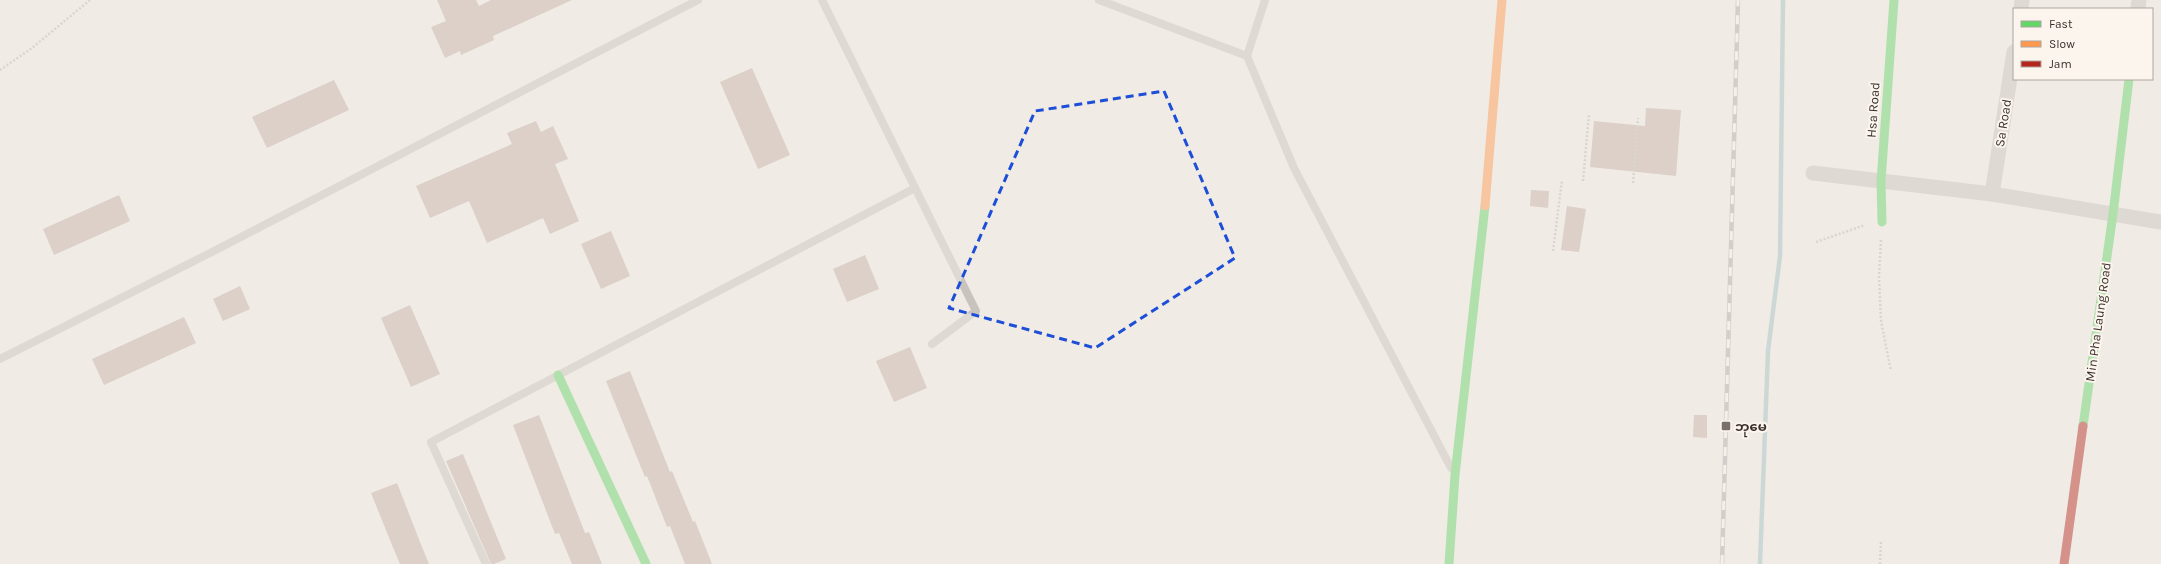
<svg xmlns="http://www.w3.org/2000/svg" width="2161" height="564" font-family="Karla,'Noto Sans Myanmar',sans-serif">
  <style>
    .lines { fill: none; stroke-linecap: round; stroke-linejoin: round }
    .stream { stroke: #a1c2c1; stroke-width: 4.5 }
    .building { fill: #c3afa7 }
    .path { stroke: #c2bbb6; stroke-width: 2.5; stroke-dasharray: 2 2; stroke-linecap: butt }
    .lane { stroke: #c9c3be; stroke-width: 8 }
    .street { stroke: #c9c3be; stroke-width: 15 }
    .fast { stroke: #63d668; stroke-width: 9 }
    .slow { stroke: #ff974d; stroke-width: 9 }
    .jam { stroke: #b3261e; stroke-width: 9 }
    .rail-casing { stroke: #b1aca8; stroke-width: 4.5 }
    .rail { stroke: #fbf5ee; stroke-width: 3; stroke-dasharray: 9; stroke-linecap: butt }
    .marked { fill: none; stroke: #1d4ed8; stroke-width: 3; stroke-dasharray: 8 5; stroke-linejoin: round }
    .poi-dot { fill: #7a716c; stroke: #fbf5ee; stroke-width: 1.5 }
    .labels { text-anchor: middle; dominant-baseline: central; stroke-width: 4; stroke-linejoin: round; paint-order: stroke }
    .street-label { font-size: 13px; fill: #3b302b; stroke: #fbf5ee }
    .poi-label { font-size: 13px; font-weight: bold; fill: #3b302b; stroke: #fbf5ee; text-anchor: start }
  </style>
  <rect width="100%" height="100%" fill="#f0ebe5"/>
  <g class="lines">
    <polyline class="stream" points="1760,564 1768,351 1780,256 1783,0"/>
  </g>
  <g class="building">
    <polygon points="437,0 476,0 479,6 491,0 572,0 493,36 494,40 461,55 460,51 445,58 431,27 446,21"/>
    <polygon points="752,68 790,155 758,169 720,82"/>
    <polygon points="334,80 349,110 267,148 252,117"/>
    <polygon points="1646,108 1681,110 1676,176 1590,167 1594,121 1645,126"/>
    <polygon points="536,121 541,132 553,126 568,159 555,164 579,221 550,234 543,218 487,243 469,201 430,218 416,186 512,144 507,133"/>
    <polygon points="1531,190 1549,191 1548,208 1530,206"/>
    <polygon points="119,195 130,221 54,255 43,229"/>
    <polygon points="1567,206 1586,209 1579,252 1561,250"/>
    <polygon points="611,231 630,276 601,289 581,244"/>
    <polygon points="865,255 879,289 847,302 833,269"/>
    <polygon points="240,286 250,309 223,321 213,299"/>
    <polygon points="410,305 440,374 411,387 381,318"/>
    <polygon points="184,317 196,343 104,385 92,359"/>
    <polygon points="910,347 927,388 894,402 876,361"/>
    <polygon points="630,371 670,472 672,471 693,522 695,521 712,564 685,564 670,526 667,527 647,476 645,477 606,381"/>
    <polygon points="539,415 585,533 589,532 602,564 572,564 559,533 555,534 513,425"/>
    <polygon points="1694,415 1707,415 1707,438 1693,437"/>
    <polygon points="463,454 506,559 494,564 491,564 446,461"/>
    <polygon points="397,483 420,542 429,564 400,564 390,540 371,493"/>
  </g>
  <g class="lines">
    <g class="path">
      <polyline points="0,70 32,48 90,0"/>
      <polyline points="1583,181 1589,114"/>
      <polyline points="1633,183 1638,118"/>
      <polyline points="1881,240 1879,276 1881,321 1891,371"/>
      <polyline points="1816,242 1865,225"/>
      <polyline points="1553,251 1562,180"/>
      <polyline points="1880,564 1881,540"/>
    </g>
    <g class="lane">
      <polyline points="822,0 976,311 932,344"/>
      <polyline points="1099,0 1247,56"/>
      <polyline points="1265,0 1247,56 1294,168 1451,468"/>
      <polyline points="0,359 212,252 698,0"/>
      <polyline points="486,564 431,442 915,188"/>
    </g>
    <g class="street">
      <polyline points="2021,9 2022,0"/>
      <polyline points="2138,9 2139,0"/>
      <polyline points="1813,173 1992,194 2161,222"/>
      <polyline points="1992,194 2014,52"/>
    </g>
    <g class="fast">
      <polyline points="1882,222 1881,181 1894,0"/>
      <polyline points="558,375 646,564"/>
      <polyline points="2083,426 2113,214 2129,79"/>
      <polyline points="1449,564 1455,475 1485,206"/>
    </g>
    <polyline class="slow" points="1485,206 1502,0"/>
    <polyline class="jam" points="2064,564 2083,426"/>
    <g class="rail-casing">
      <polyline id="rail" points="1722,564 1738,0"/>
    </g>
    <use href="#rail" class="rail"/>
  </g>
  <path d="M0 0H2161V564H0ZM1164 91 1235 258 1095 348 949 308 1035 111Z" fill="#f0ebe5" fill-opacity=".55" fill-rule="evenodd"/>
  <path class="marked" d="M1164 91 1235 258 1095 348 949 308 1035 111Z"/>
  <rect class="poi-dot" x="1721" y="421" width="10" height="10" rx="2"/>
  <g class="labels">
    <g class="street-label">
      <text transform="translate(1873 110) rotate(-86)">Hsa Road</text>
      <text transform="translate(2003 123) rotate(-81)">Sa Road</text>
      <text transform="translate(2098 322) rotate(-82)">Min Pha Laung Road</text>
    </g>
    <g class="poi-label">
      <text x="1735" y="426">ဘုမေ</text>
    </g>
  </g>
  <rect x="2013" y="8" width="140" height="72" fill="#fbf5ee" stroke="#aea6a0"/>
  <rect x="2021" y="21" width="20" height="6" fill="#63d668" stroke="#aea6a0"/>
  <text x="2049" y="28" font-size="12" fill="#3b302b">Fast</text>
  <rect x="2021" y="41" width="20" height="6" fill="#ff974d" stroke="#aea6a0"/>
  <text x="2049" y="48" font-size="12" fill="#3b302b">Slow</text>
  <rect x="2021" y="61" width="20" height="6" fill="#b3261e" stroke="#aea6a0"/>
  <text x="2049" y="68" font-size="12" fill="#3b302b">Jam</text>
</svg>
